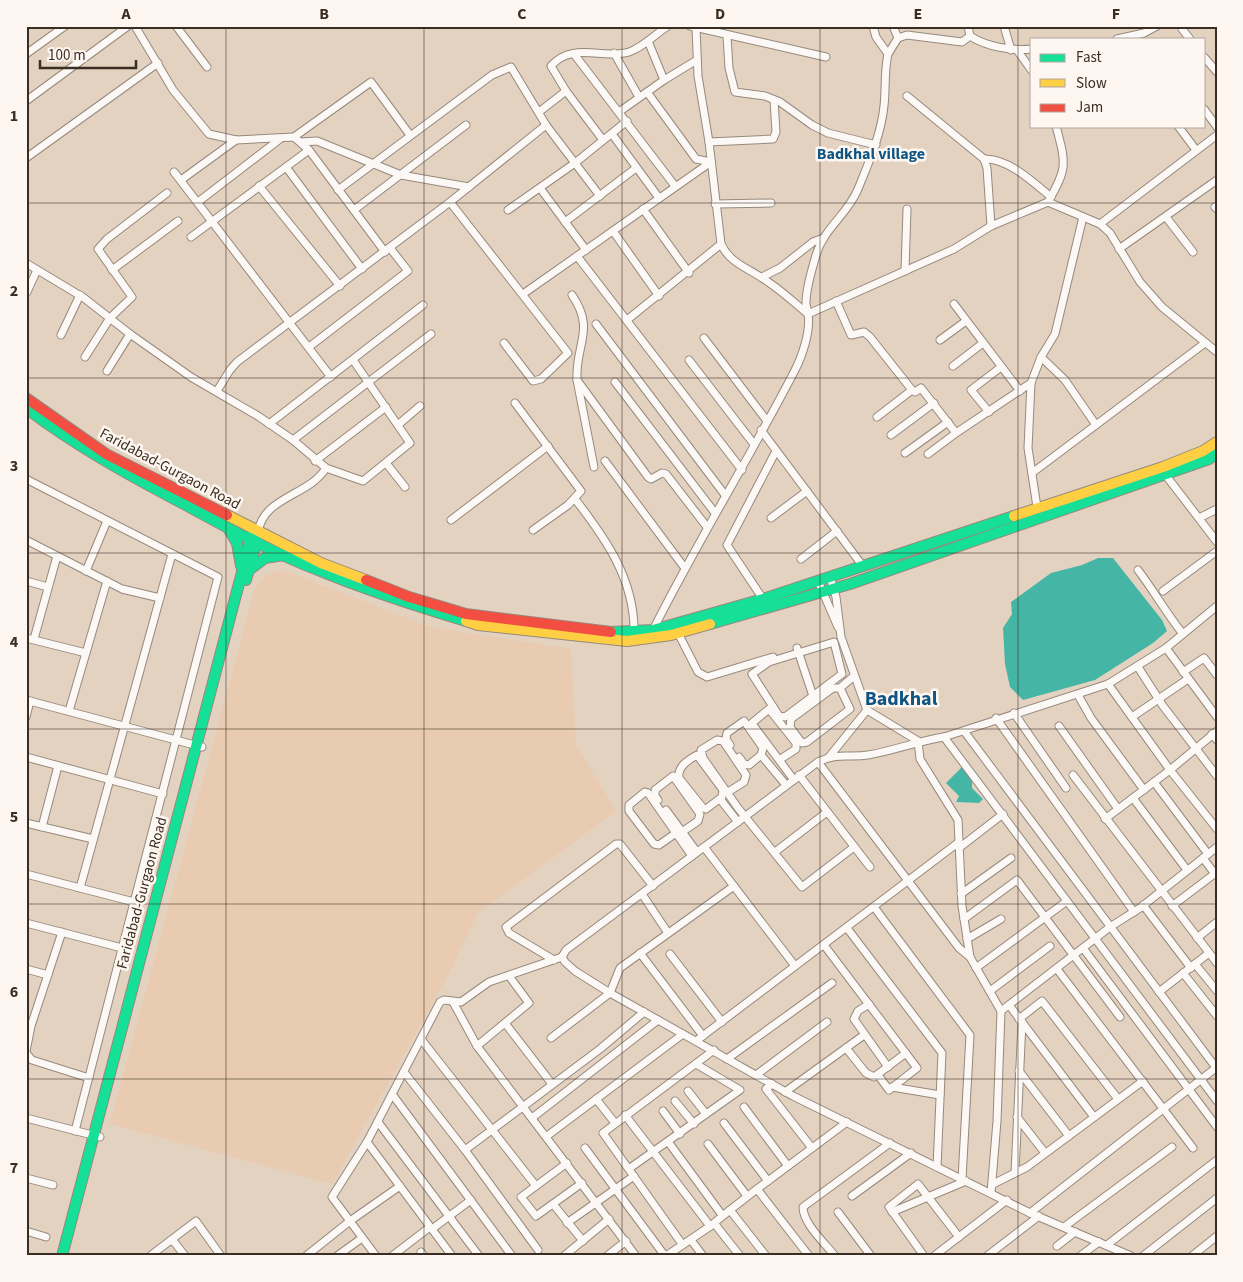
<svg xmlns="http://www.w3.org/2000/svg" width="1243" height="1282" font-family="'Source Sans 3',sans-serif">
  <style>
    .built { fill: #e8cbb0 }
    .water { fill: #45b5a5 }
    .lines { fill: none; stroke-linecap: round; stroke-linejoin: round }
    .street-casing { stroke: #96897c; stroke-width: 9 }
    .fast-casing { stroke: #96897c; stroke-width: 12 }
    .slow-casing { stroke: #96897c; stroke-width: 12 }
    .jam-casing { stroke: #96897c; stroke-width: 12 }
    .street { stroke: #fbf8f6; stroke-width: 7 }
    .fast { stroke: #16e098; stroke-width: 10 }
    .slow { stroke: #ffcf43; stroke-width: 10 }
    .jam { stroke: #f24e42; stroke-width: 10 }
    .grid { fill: none; stroke: #3a2d22; stroke-width: 1; stroke-opacity: 0.55 }
    .labels { text-anchor: middle; dominant-baseline: central; stroke-width: 5; stroke-linejoin: round; paint-order: stroke }
    .street-label { font-size: 15px; fill: #3a2d22; stroke: #fef7f1 }
    .neighbourhood-label { font-size: 16px; font-weight: bold; fill: #0f5684; stroke: #fef7f1 }
    .district-label { font-size: 20px; font-weight: bold; fill: #0f5684; stroke: #fef7f1 }
    .neatline { fill: none; stroke: #3a2d22; stroke-width: 2 }
    .grid-label { font-size: 16px; text-anchor: middle; font-weight: bold; fill: #3a2d22 }
  </style>
  <rect width="100%" height="100%" fill="#e4d2c1"/>
  <polygon class="built" points="283,570 431,627 571,649 576,745 616,811 478,913 445,981 332,1184 110,1124 255,588 265,576"/>
  <g class="water">
    <polygon points="1098,558 1113,558 1162,620 1167,631 1153,643 1095,680 1023,700 1010,687 1005,664 1003,628 1012,614 1011,602 1051,573 1082,565"/>
    <polygon points="965,764 972,777 972,788 983,799 979,803 956,802 959,796 946,783"/>
  </g>
  <g class="lines">
    <g class="street-casing">
      <g id="street">
        <polyline points="135,26 173,90 209,134 236,140 294,137 309,150 385,252"/>
        <polyline points="176,26 207,67"/>
        <polyline points="690,26 826,57"/>
        <path d="M968 26 970 36C987 47 1012 51 1032 49"/>
        <polyline points="1004,26 1011,50"/>
        <path d="M696 28 698 76 709 142 721 244C730 263 746 267 762 278 779 288 793 302 808 314L954 249 991 226 1048 202 1100 224 1110 233 1140 282 1162 307 1217 352"/>
        <polyline points="1182,29 1190,39"/>
        <polyline points="727,36 729,68 735,92 765,96 780,102 812,125 828,133 876,145"/>
        <polyline points="898,38 907,35 962,42 970,36"/>
        <polyline points="1117,39 1144,33 1157,26"/>
        <polyline points="648,41 664,80"/>
        <polyline points="1017,50 1032,71"/>
        <polyline points="614,53 639,97"/>
        <polyline points="26,54 65,26"/>
        <polyline points="574,54 675,186"/>
        <polyline points="888,54 898,38 893,26"/>
        <polyline points="1204,57 1217,72"/>
        <polyline points="647,92 696,159 711,162"/>
        <polyline points="907,96 984,159 987,168 991,226"/>
        <polyline points="26,101 128,26"/>
        <polyline points="1204,109 1217,127"/>
        <polyline points="539,112 566,91"/>
        <polyline points="619,112 664,80 697,60"/>
        <polyline points="1178,126 1196,150"/>
        <polyline points="612,134 659,198"/>
        <polyline points="294,137 371,82 410,135"/>
        <path d="M603 140 566 91 551 66C573 41 602 60 629 52 644 47 655 34 668 26"/>
        <polyline points="301,142 317,141 401,175 469,187"/>
        <polyline points="709,142 773,139 776,132 774,100"/>
        <polyline points="26,158 158,63"/>
        <path d="M984 159C1008 158 1033 182 1051 197"/>
        <polyline points="286,167 362,269"/>
        <polyline points="174,172 331,377"/>
        <polyline points="181,180 236,140"/>
        <polyline points="259,186 340,286"/>
        <polyline points="540,188 586,250"/>
        <polyline points="338,190 492,75 511,67 546,125 600,196"/>
        <polyline points="198,202 280,139"/>
        <polyline points="450,202 568,353 541,379 533,381 504,343"/>
        <path d="M1048 202C1068 167 1066 164 1056 126"/>
        <polyline points="715,204 771,203"/>
        <polyline points="1215,207 1217,209"/>
        <polyline points="643,209 689,273"/>
        <polyline points="354,210 466,125"/>
        <polyline points="508,210 575,163 627,121"/>
        <polyline points="1166,217 1193,252"/>
        <polyline points="565,222 636,168"/>
        <polyline points="1100,224 1217,135"/>
        <polyline points="613,231 659,296"/>
        <polyline points="191,237 309,150"/>
        <polyline points="1119,249 1217,180"/>
        <polyline points="577,256 742,470"/>
        <polyline points="26,263 84,298 130,334 191,377 258,416 293,440 326,468 363,481 410,443 353,360"/>
        <polyline points="112,270 178,221"/>
        <polyline points="905,271 907,209"/>
        <polyline points="762,277 780,268 813,242 821,239"/>
        <polyline points="27,292 37,270"/>
        <polyline points="523,294 711,162"/>
        <path d="M572 295C596 330 575 344 577 380L594 467"/>
        <polyline points="836,301 851,335 864,332 870,337 912,390 915,392 921,388 956,433"/>
        <polyline points="954,304 1020,391"/>
        <polyline points="627,320 721,244"/>
        <polyline points="596,324 725,495"/>
        <polyline points="61,335 80,295"/>
        <polyline points="704,338 767,421"/>
        <polyline points="940,340 966,321"/>
        <polyline points="309,347 408,271 390,248"/>
        <polyline points="85,357 110,318 132,297 98,249 107,239 167,193"/>
        <polyline points="1041,357 1065,380 1096,425"/>
        <polyline points="689,360 753,443"/>
        <polyline points="953,366 983,343"/>
        <polyline points="107,371 130,334"/>
        <polyline points="577,380 648,477 651,479 662,473 666,474 707,527"/>
        <polyline points="615,382 715,513"/>
        <polyline points="217,391 230,370 237,362 450,202 546,125"/>
        <polyline points="515,403 581,491 568,505 533,530"/>
        <polyline points="989,412 971,390 1001,367"/>
        <polyline points="877,417 912,390"/>
        <polyline points="269,424 423,305"/>
        <polyline points="399,424 420,406"/>
        <polyline points="761,430 862,565"/>
        <polyline points="891,435 934,403"/>
        <polyline points="293,440 431,334"/>
        <polyline points="905,453 948,422"/>
        <polyline points="928,454 956,433 1031,383"/>
        <polyline points="315,461 386,407"/>
        <polyline points="605,461 684,567"/>
        <polyline points="386,463 405,487"/>
        <polyline points="1032,473 1205,343"/>
        <polyline points="1164,473 1217,542"/>
        <polyline points="26,479 218,577 75,1131"/>
        <path d="M575 499C606 539 635 580 634 633"/>
        <polyline points="1037,507 1028,448 1031,383 1041,357 1055,334 1083,217"/>
        <polyline points="771,518 807,491"/>
        <polyline points="1199,518 1217,509"/>
        <polyline points="451,520 548,446"/>
        <path d="M258 532C264 496 309 496 326 468"/>
        <polyline points="26,540 122,589 160,598"/>
        <polyline points="801,559 837,531"/>
        <path d="M1138 570C1154 591 1166 613 1183 634"/>
        <polyline points="86,571 107,521"/>
        <polyline points="830,577 836,597 841,637 867,710 918,741 920,759 958,820 962,906 970,957 1001,1011 997,1121 991,1193"/>
        <polyline points="26,581 48,587"/>
        <polyline points="818,581 838,627"/>
        <polyline points="1163,591 1217,551"/>
        <polyline points="763,599 727,545 776,451"/>
        <path d="M653 630C697 542 749 459 794 372 802 357 811 331 808 314 808 310 806 307 806 303 806 287 812 270 816 255 824 228 848 214 858 189 869 162 881 135 884 106 886 88 884 71 888 54L876 37 873 26"/>
        <polyline points="678,633 698,672 707,677 773,657"/>
        <polyline points="26,638 86,653"/>
        <polyline points="34,639 57,556"/>
        <polygon points="834,642 842,674 785,717 779,716 752,674 769,662"/>
        <polyline points="797,648 813,696"/>
        <polyline points="1166,648 1217,717"/>
        <polyline points="1138,667 1163,706 1217,776"/>
        <polyline points="1183,672 1204,658 1217,675"/>
        <polyline points="1108,684 1170,770 1217,829"/>
        <polyline points="840,688 850,709 807,742 802,743 790,727 791,719 833,688 840,688 854,676"/>
        <polyline points="1078,695 1091,718 1144,790"/>
        <polyline points="26,700 202,747"/>
        <polyline points="69,711 107,581"/>
        <polyline points="1014,713 1066,788"/>
        <polyline points="26,717 30,701"/>
        <polyline points="1132,717 1188,679"/>
        <polyline points="996,718 1134,912"/>
        <polyline points="1059,726 1118,809"/>
        <polyline points="964,731 1217,1069"/>
        <polyline points="1212,734 1217,740"/>
        <polyline points="944,737 1217,1101"/>
        <polyline points="730,745 726,739 727,733 744,721 763,748 761,755 786,785"/>
        <path d="M697 755 723 790 722 797 706 809 703 808 679 778C677 767 688 760 697 755Z"/>
        <polyline points="26,757 163,794"/>
        <polyline points="739,757 744,764 749,765 761,755"/>
        <polyline points="829,757 867,710"/>
        <polyline points="779,760 796,749 796,743 769,709 752,723 753,725 794,780"/>
        <polyline points="818,762 959,948 970,957"/>
        <polyline points="799,775 870,867"/>
        <polyline points="1073,775 1217,963"/>
        <polyline points="1154,782 1208,854"/>
        <polyline points="728,792 744,782 746,775 723,741 717,740 701,750 703,758 738,808 802,887 854,847"/>
        <polyline points="1133,798 1187,870"/>
        <polyline points="720,799 738,822"/>
        <polyline points="658,800 655,796 655,790 673,776 700,814 698,821 682,832"/>
        <polyline points="666,810 697,852"/>
        <polyline points="1105,819 1170,770 1217,731"/>
        <polyline points="26,823 93,839"/>
        <polyline points="42,827 58,766"/>
        <polyline points="676,833 659,845 654,844 629,811 629,805 645,792 648,793 692,856"/>
        <polyline points="704,847 795,966"/>
        <polyline points="959,848 1003,814"/>
        <polyline points="775,852 827,812"/>
        <polyline points="1203,858 1215,874"/>
        <polyline points="26,874 134,902"/>
        <polyline points="80,888 172,554"/>
        <polyline points="642,894 668,933"/>
        <polyline points="961,894 1011,858"/>
        <polyline points="1143,905 1191,968"/>
        <polyline points="1172,906 1217,872"/>
        <polyline points="874,907 970,1035 962,1179"/>
        <polyline points="964,919 1017,880 1120,1017"/>
        <polyline points="26,923 122,948"/>
        <polyline points="847,928 942,1053 937,1167"/>
        <polyline points="1197,938 1217,922"/>
        <polyline points="967,939 1001,919"/>
        <polyline points="824,945 917,1068 889,1090 878,1075"/>
        <polyline points="1083,948 1217,1127"/>
        <polyline points="640,953 703,1036"/>
        <polyline points="670,954 722,1022"/>
        <polyline points="554,960 509,933 506,927 616,844 620,844 653,886"/>
        <polyline points="1195,964 1217,991"/>
        <polyline points="976,968 1067,901"/>
        <polyline points="26,969 48,975"/>
        <polyline points="1057,969 1193,1148"/>
        <polyline points="1183,973 1217,1016"/>
        <polyline points="990,991 1050,946"/>
        <polyline points="1159,992 1209,953"/>
        <polyline points="453,1002 477,1046 636,1256"/>
        <polyline points="869,1004 858,1011 854,1019 888,1067"/>
        <polyline points="1009,1005 1094,1117"/>
        <polyline points="1001,1011 1110,927 1140,908 1217,847"/>
        <polyline points="1019,1019 1042,1001 1118,1099"/>
        <polyline points="505,1023 552,1084"/>
        <polyline points="551,1038 610,993 620,968 734,886"/>
        <polyline points="421,1039 536,1186"/>
        <polyline points="696,1041 959,842"/>
        <polyline points="477,1046 529,1003 509,976"/>
        <polyline points="846,1048 866,1073 874,1077 906,1053"/>
        <polyline points="26,1051 31,1026 62,932"/>
        <polyline points="26,1053 32,1060 89,1078"/>
        <polyline points="727,1059 832,983"/>
        <polyline points="1019,1071 1069,1136"/>
        <polyline points="404,1072 465,1150 538,1250"/>
        <polyline points="756,1075 827,1022"/>
        <polyline points="772,1084 766,1089 812,1148"/>
        <polyline points="892,1087 940,1095"/>
        <polyline points="688,1091 706,1114"/>
        <polyline points="785,1092 864,1035"/>
        <polyline points="392,1094 512,1256"/>
        <polyline points="596,1099 615,1123"/>
        <polyline points="675,1101 694,1124"/>
        <polyline points="744,1107 788,1166"/>
        <polyline points="663,1111 680,1134"/>
        <polyline points="625,1115 710,1226"/>
        <polyline points="1017,1117 1045,1153"/>
        <polyline points="26,1118 100,1137"/>
        <polyline points="532,1118 658,1020"/>
        <polyline points="378,1122 479,1256"/>
        <polyline points="724,1123 768,1181"/>
        <polyline points="547,1136 683,1034"/>
        <polyline points="367,1142 452,1256"/>
        <polyline points="669,1143 722,1215"/>
        <polyline points="708,1144 747,1196"/>
        <polyline points="585,1148 665,1256"/>
        <polyline points="465,1150 600,1049 644,1012"/>
        <polyline points="567,1163 521,1197 536,1216 582,1183"/>
        <polyline points="630,1168 740,1090 696,1064"/>
        <polyline points="1015,1173 1022,1022"/>
        <polyline points="26,1178 53,1185"/>
        <polyline points="993,1184 1027,1167 1143,1081"/>
        <polyline points="757,1189 847,1122"/>
        <polyline points="852,1196 911,1153"/>
        <polyline points="553,1204 583,1241"/>
        <polyline points="730,1210 757,1189 809,1256"/>
        <polyline points="838,1212 871,1256"/>
        <polyline points="892,1212 966,1181"/>
        <polyline points="1030,1213 1217,1067"/>
        <polyline points="567,1223 634,1176"/>
        <polyline points="1064,1227 1172,1147"/>
        <polyline points="432,1229 471,1200"/>
        <polyline points="26,1231 46,1237"/>
        <polyline points="171,1240 196,1221 221,1256"/>
        <polyline points="691,1240 703,1256"/>
        <polyline points="682,1244 603,1133 714,1050"/>
        <polyline points="1107,1245 1217,1160"/>
        <polyline points="1057,1246 1075,1232"/>
        <polyline points="421,1252 424,1256"/>
        <polyline points="150,1256 171,1240 175,1243 185,1256"/>
        <polyline points="306,1256 350,1221 400,1186"/>
        <polyline points="337,1256 362,1238"/>
        <polyline points="376,1256 332,1197 367,1142 440,1002 444,1000 461,1002 489,982 562,957"/>
        <polyline points="392,1256 430,1227"/>
        <polyline points="564,1256 609,1219"/>
        <polyline points="607,1256 626,1241"/>
        <polyline points="666,1256 712,1225"/>
        <polyline points="740,1256 714,1223 730,1210 766,1256"/>
        <path d="M835 1256C825 1243 803 1224 803 1207L890 1143"/>
        <polyline points="924,1256 889,1207 918,1184 959,1237"/>
        <polyline points="934,1256 1007,1200"/>
        <polyline points="987,1256 1039,1216"/>
        <polyline points="1080,1256 1099,1242"/>
        <path d="M1131 1256 1030 1213 793 1096 610 993 575 971 565 962 562 957 566 950 818 762C839 752 848 758 868 755 893 751 918 741 944 737L1108 684 1166 648 1217 606"/>
        <polyline points="1143,1256 1217,1198"/>
        <polyline points="1192,1256 1217,1236"/>
      </g>
    </g>
    <g class="fast-casing">
      <g id="fast">
        <path d="M26 408C76 446 127 474 182 503 226 527 271 552 318 570 366 590 416 606 466 621"/>
        <polyline points="228,528 237,543 241,566"/>
        <polyline points="249,570 265,558 284,555"/>
        <polyline points="246,580 258,536"/>
        <polyline points="710,624 850,584 1209,459 1217,453"/>
        <polyline points="611,632 653,630 763,599 1014,516"/>
        <polyline points="62,1256 252,534"/>
      </g>
    </g>
    <g class="slow-casing">
      <g id="slow">
        <polyline points="227,515 321,563 366,580"/>
        <polyline points="1014,516 1163,467 1203,451 1217,442"/>
        <polyline points="466,621 478,625 627,641 671,635 710,624"/>
      </g>
    </g>
    <g class="jam-casing">
      <g id="jam">
        <polyline points="26,398 106,454 227,515"/>
        <polyline points="366,580 409,597 466,614 611,632"/>
      </g>
    </g>
    <use href="#street" class="street"/>
    <use href="#fast" class="fast"/>
    <use href="#slow" class="slow"/>
    <use href="#jam" class="jam"/>
  </g>
  <path class="grid" d="M226 26V1256M424 26V1256M622 26V1256M820 26V1256M1018 26V1256M26 203H1217M26 378H1217M26 553H1217M26 729H1217M26 904H1217M26 1079H1217"/>
  <g class="labels">
    <g class="street-label">
      <text transform="translate(170 469) rotate(28)">Faridabad-Gurgaon Road</text>
      <text transform="translate(142 893) rotate(-75)">Faridabad-Gurgaon Road</text>
    </g>
    <g class="neighbourhood-label">
      <text x="871" y="154">Badkhal village</text>
    </g>
    <g class="district-label">
      <text x="901" y="699">Badkhal</text>
    </g>
  </g>
  <rect width="1243" height="1282" fill="none" stroke="#fef7f1" stroke-width="55"/>
  <rect x="1030" y="38" width="175" height="90" fill="#fef7f1" stroke="#b0a69e"/>
  <rect x="1040" y="54" width="25" height="8" fill="#16e098" stroke="#b0a69e"/>
  <text x="1076" y="62" font-size="15" fill="#3a2d22">Fast</text>
  <rect x="1040" y="79" width="25" height="8" fill="#ffcf43" stroke="#b0a69e"/>
  <text x="1076" y="88" font-size="15" fill="#3a2d22">Slow</text>
  <rect x="1040" y="104" width="25" height="8" fill="#f24e42" stroke="#b0a69e"/>
  <text x="1076" y="112" font-size="15" fill="#3a2d22">Jam</text>
  <path d="M40 60v8h96v-8" fill="none" stroke="#3a2d22" stroke-width="2.5"/>
  <text x="48" y="60" font-size="15" fill="#3a2d22" stroke="#fef7f1" stroke-width="4" paint-order="stroke">100 m</text>
  <rect x="28" y="28" width="1188" height="1226" class="neatline"/>
  <g class="grid-label">
    <text x="126" y="19">A</text>
    <text x="324" y="19">B</text>
    <text x="522" y="19">C</text>
    <text x="720" y="19">D</text>
    <text x="918" y="19">E</text>
    <text x="1116" y="19">F</text>
    <text x="14" y="121">1</text>
    <text x="14" y="296">2</text>
    <text x="14" y="471">3</text>
    <text x="14" y="647">4</text>
    <text x="14" y="822">5</text>
    <text x="14" y="997">6</text>
    <text x="14" y="1173">7</text>
  </g>
</svg>
